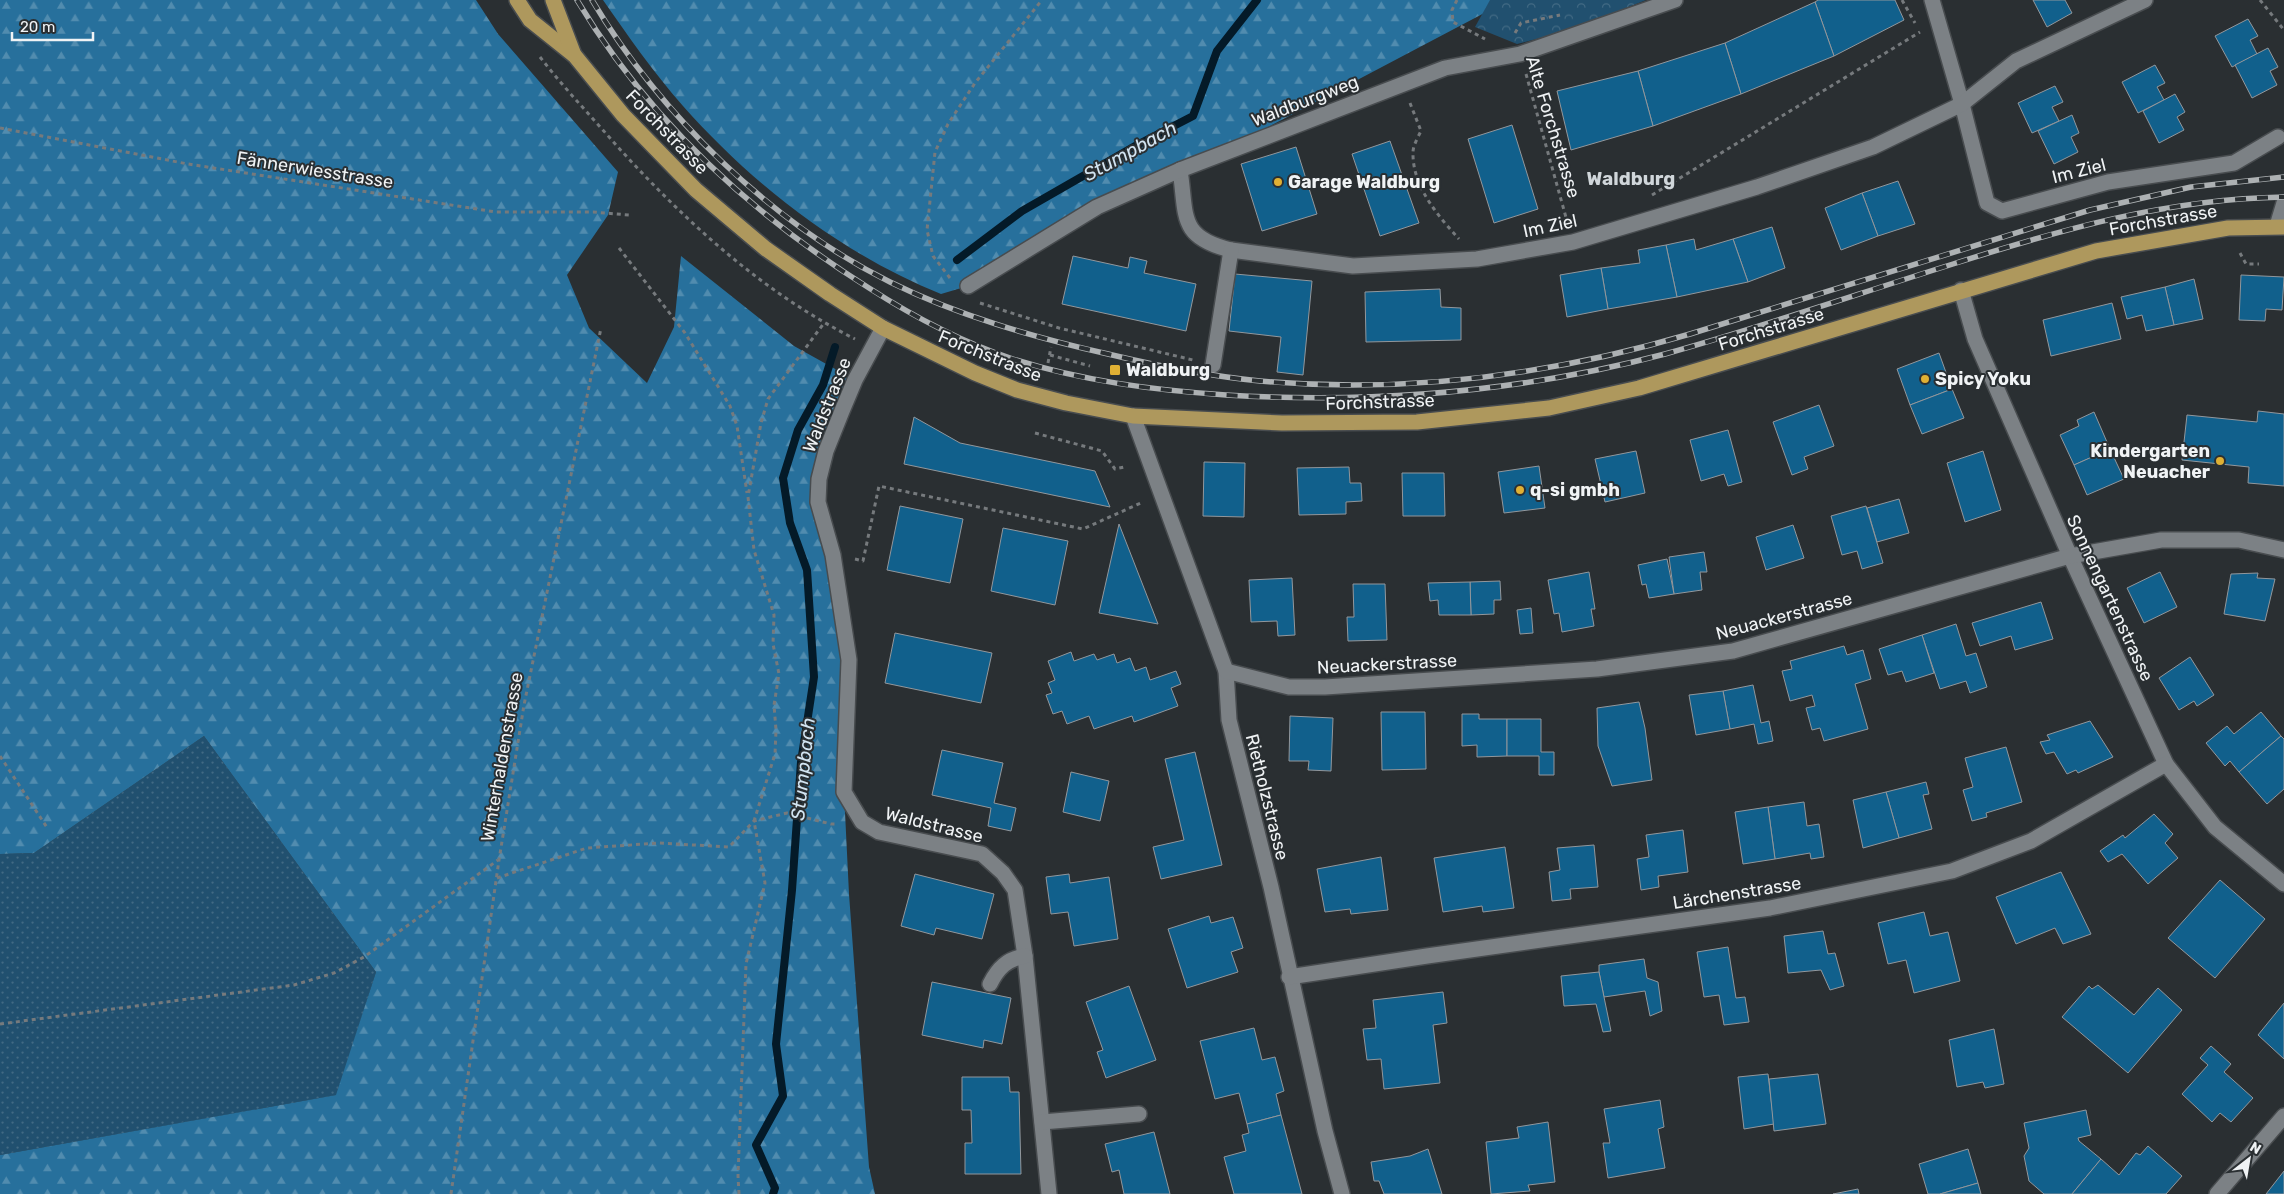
<svg xmlns="http://www.w3.org/2000/svg" width="2284" height="1194" font-family="Rubik,sans-serif">
  <style>
    .grass { fill: url(#grass-dots) }
    .forest { fill: url(#forest-firs) }
    .park { fill: url(#park-crowns) }
    .lines { fill: none; stroke-linecap: round; stroke-linejoin: round }
    .stream { stroke: #041a28; stroke-width: 8 }
    .building { fill: #11608c; stroke: #92979c }
    .minor-casing { stroke: #484c4f; stroke-width: 18 }
    .major-casing { stroke: #484c4f; stroke-width: 18 }
    .path { stroke: #767a7d; stroke-width: 3; stroke-dasharray: 4 4; stroke-linecap: butt }
    .minor { stroke: #7c8185; stroke-width: 15 }
    .major { stroke: #ae985d; stroke-width: 15 }
    .rail-casing { stroke: #adb1b3; stroke-width: 5.5 }
    .rail { stroke: #2a2f32; stroke-width: 4; stroke-dasharray: 11; stroke-linecap: butt }
    .poi-dot { fill: #dfb034; stroke: #2a2f32; stroke-width: 2 }
    .labels { text-anchor: middle; dominant-baseline: central; stroke-width: 4; stroke-linejoin: round; paint-order: stroke }
    .street-label { font-size: 18px; fill: #f0f3f5; stroke: #2a2f32 }
    .poi-label { font-size: 18px; font-weight: bold; fill: #f0f3f5; stroke: #2a2f32; text-anchor: start }
    .water-label { font-size: 19px; font-style: italic; fill: #d3e5f2; stroke: #2a2f32 }
    .neighbourhood-label { font-size: 19px; font-weight: bold; fill: #d0d6da; stroke: #2a2f32 }
  </style>
  <defs>
    <pattern id="grass-dots" width="8" height="8" patternUnits="userSpaceOnUse" patternTransform="scale(1.25)"><rect width="8" height="8" fill="#21506f"/><path d="M2 2h.1M6 6h.1" fill="none" stroke="#426a84" stroke-width="1.8" stroke-linecap="round"/></pattern>
    <pattern id="forest-firs" width="22" height="20" patternUnits="userSpaceOnUse" patternTransform="scale(1.25)"><rect width="22" height="20" fill="#27709c"/><path d="M5 1l3.5 6h-7zM16 11l3.5 6h-7z" fill="#518caf"/></pattern>
    <pattern id="park-crowns" width="20" height="18" patternUnits="userSpaceOnUse" patternTransform="scale(1.25)"><rect width="20" height="18" fill="#21506f"/><path d="M2 6a3 3 0 1 1 6 0M12 15a3 3 0 1 1 6 0" fill="none" stroke="#426a84"/></pattern>
  </defs>
  <rect width="100%" height="100%" fill="#2a2f32"/>
  <polygon class="grass" points="204,736 376,972 337,1095 0,1155 0,854 34,853"/>
  <g class="forest">
    <polygon points="0,0 476,0 498,34 618,172 608,215 567,275 589,328 647,383 674,327 681,256 794,346 855,380 819,479 843,625 844,792 849,894 869,1167 875,1194 0,1194 0,1155 336,1095 376,972 204,736 34,853 0,854"/>
    <path d="M603 0H1509L1215 155 1097 207 968 286 941 294C842 254 753 185 683 106 654 73 628 36 603 0Z"/>
  </g>
  <polygon class="park" points="1490,0 1646,0 1574,29 1517,44 1475,27"/>
  <g class="lines">
    <g class="stream">
      <polyline points="957,260 1022,211 1137,145 1193,116 1217,51 1257,0"/>
      <polyline points="773,1194 775,1188 756,1145 783,1096 776,1044 792,890 801,762 814,677 807,570 790,523 783,478 798,430 823,385 835,347"/>
    </g>
  </g>
  <g class="building">
    <polygon points="1818,0 1895,0 1904,20 1834,56 1815,2"/>
    <polygon points="2033,0 2065,0 2072,13 2047,27"/>
    <polygon points="1815,2 1834,56 1741,94 1725,43"/>
    <polygon points="2248,19 2258,36 2250,40 2257,54 2232,67 2215,36"/>
    <polygon points="1725,43 1741,94 1653,126 1638,71"/>
    <polygon points="2268,48 2278,67 2270,71 2277,85 2252,98 2235,65"/>
    <polygon points="2155,65 2165,83 2157,87 2164,100 2138,113 2122,82"/>
    <polygon points="1638,71 1653,126 1571,150 1557,91"/>
    <polygon points="2055,86 2063,102 2052,107 2059,121 2032,133 2018,103"/>
    <polygon points="2175,94 2185,112 2177,117 2184,130 2159,143 2143,111"/>
    <polygon points="2072,115 2079,133 2071,137 2078,152 2054,164 2038,131"/>
    <polygon points="1512,125 1538,209 1494,223 1468,139"/>
    <polygon points="1390,141 1419,223 1380,236 1352,154"/>
    <polygon points="1296,147 1317,214 1262,231 1241,164"/>
    <polygon points="1898,181 1915,224 1878,236 1862,193"/>
    <polygon points="1862,193 1878,236 1841,250 1825,208"/>
    <polygon points="1772,227 1785,268 1748,282 1733,239"/>
    <polygon points="1694,239 1696,250 1733,239 1748,282 1677,297 1666,245"/>
    <polygon points="1666,245 1677,297 1608,309 1601,268 1640,263 1638,250"/>
    <polygon points="1073,256 1128,268 1130,257 1147,261 1144,273 1196,284 1186,331 1062,304"/>
    <polygon points="1601,268 1608,309 1567,317 1560,275"/>
    <polygon points="1235,274 1312,281 1303,375 1277,372 1281,337 1229,331"/>
    <polygon points="2241,275 2284,277 2282,310 2266,309 2265,321 2239,320"/>
    <polygon points="2194,279 2203,319 2174,325 2165,287"/>
    <polygon points="2165,287 2174,325 2146,331 2142,315 2127,319 2121,297"/>
    <polygon points="1440,289 1441,307 1461,308 1461,340 1366,342 1365,292"/>
    <polygon points="2112,303 2121,339 2051,356 2043,320"/>
    <polygon points="1939,353 1952,389 1910,405 1897,369"/>
    <polygon points="1952,389 1964,418 1922,434 1910,405"/>
    <polygon points="1819,405 1834,446 1804,457 1808,469 1792,475 1773,422"/>
    <polygon points="2258,411 2284,414 2284,486 2248,483 2249,467 2182,460 2187,415 2257,422"/>
    <polygon points="2094,412 2110,449 2074,465 2060,435 2079,426 2077,420"/>
    <polygon points="914,417 960,443 1095,471 1110,507 904,464"/>
    <polygon points="1728,430 1742,482 1728,486 1724,474 1701,481 1690,440"/>
    <polygon points="2110,449 2124,479 2087,495 2074,465"/>
    <polygon points="1636,451 1645,493 1605,502 1595,459"/>
    <polygon points="1983,451 2001,510 1965,522 1947,463"/>
    <polygon points="1204,462 1245,463 1244,517 1203,516"/>
    <polygon points="1539,466 1545,508 1504,513 1498,472"/>
    <polygon points="1349,467 1350,483 1361,483 1362,501 1346,502 1346,514 1299,515 1297,468"/>
    <polygon points="1402,473 1444,473 1445,516 1403,516"/>
    <polygon points="1899,499 1909,533 1877,542 1867,508"/>
    <polygon points="900,506 963,519 950,583 887,570"/>
    <polygon points="1866,506 1883,563 1862,569 1857,551 1842,555 1831,516"/>
    <polygon points="1119,524 1158,624 1099,613"/>
    <polygon points="1793,525 1804,558 1766,570 1756,537"/>
    <polygon points="1003,528 1068,541 1055,605 991,591"/>
    <polygon points="1704,552 1707,572 1700,572 1702,590 1674,594 1669,557"/>
    <polygon points="1667,559 1674,594 1649,598 1646,584 1642,585 1638,565"/>
    <polygon points="1589,572 1595,609 1591,609 1594,626 1562,632 1559,613 1554,614 1548,580"/>
    <polygon points="2160,572 2177,607 2144,623 2127,588"/>
    <polygon points="2258,573 2257,578 2275,579 2265,621 2224,614 2231,574"/>
    <polygon points="1292,578 1295,635 1278,636 1277,621 1251,622 1249,580"/>
    <polygon points="1500,581 1501,600 1494,600 1494,614 1471,615 1470,582"/>
    <polygon points="1470,582 1471,615 1439,615 1438,600 1430,601 1428,583"/>
    <polygon points="1353,584 1385,584 1387,640 1348,641 1347,617 1354,617"/>
    <polygon points="2041,602 2053,639 2015,650 2011,636 1980,646 1972,623"/>
    <polygon points="1531,608 1533,633 1520,634 1517,610"/>
    <polygon points="1956,624 1966,656 1976,653 1987,687 1970,693 1966,681 1940,689 1922,635"/>
    <polygon points="895,633 992,653 981,703 885,683"/>
    <polygon points="1922,635 1934,673 1906,682 1902,671 1888,675 1879,649"/>
    <polygon points="1844,646 1847,655 1863,650 1871,679 1855,684 1868,729 1824,741 1820,728 1812,730 1806,708 1815,706 1812,695 1790,701 1782,671 1792,669 1790,661"/>
    <polygon points="1071,652 1074,661 1094,654 1097,660 1114,654 1117,663 1130,658 1135,671 1146,667 1150,680 1176,671 1181,684 1171,688 1178,706 1134,722 1132,716 1094,729 1089,716 1067,724 1062,711 1053,714 1046,695 1052,693 1048,683 1055,680 1048,661"/>
    <polygon points="2190,657 2214,695 2197,706 2194,701 2179,710 2159,678"/>
    <polygon points="1753,685 1761,723 1769,721 1773,741 1758,744 1754,724 1730,729 1723,691"/>
    <polygon points="1723,691 1730,729 1696,735 1689,695"/>
    <polygon points="1639,702 1645,728 1652,780 1612,786 1598,746 1597,708"/>
    <polygon points="1381,712 1425,712 1426,769 1382,770"/>
    <polygon points="2261,712 2281,736 2239,772 2230,761 2225,766 2206,743 2227,726 2234,734"/>
    <polygon points="1462,714 1479,714 1479,719 1507,719 1507,756 1477,757 1477,745 1462,746"/>
    <polygon points="1290,716 1333,718 1331,771 1308,770 1309,761 1289,761"/>
    <polygon points="1507,719 1541,719 1541,752 1554,752 1554,775 1539,775 1539,756 1507,756"/>
    <polygon points="2090,721 2113,757 2078,773 2076,770 2067,774 2054,752 2046,754 2040,742 2050,740 2047,735"/>
    <polygon points="2281,736 2284,739 2284,789 2267,804 2239,772"/>
    <polygon points="2006,747 2022,802 1986,813 1987,817 1972,821 1963,790 1973,787 1965,758"/>
    <polygon points="942,750 1003,763 994,803 1016,808 1011,831 988,826 991,808 932,795"/>
    <polygon points="1195,752 1222,865 1161,879 1153,847 1184,840 1165,759"/>
    <polygon points="1071,772 1109,781 1100,821 1063,812"/>
    <polygon points="1926,782 1929,794 1923,795 1932,829 1899,838 1886,792"/>
    <polygon points="1886,792 1899,838 1863,848 1853,800"/>
    <polygon points="1804,802 1807,826 1819,824 1824,857 1811,859 1810,853 1775,859 1768,807"/>
    <polygon points="1768,807 1775,859 1743,864 1735,812"/>
    <polygon points="2154,814 2173,834 2165,843 2178,858 2148,884 2122,854 2108,862 2100,851 2123,835 2125,838"/>
    <polygon points="1683,830 1688,872 1658,876 1659,887 1641,890 1637,859 1649,857 1646,835"/>
    <polygon points="1594,845 1598,887 1570,889 1571,899 1552,901 1549,872 1560,870 1557,848"/>
    <polygon points="1505,847 1514,908 1483,912 1482,906 1443,912 1434,858"/>
    <polygon points="1381,857 1388,910 1351,914 1350,909 1325,912 1317,869"/>
    <polygon points="2061,872 2091,934 2063,944 2055,928 2016,944 1996,897"/>
    <polygon points="915,874 994,894 982,939 936,928 934,935 901,926"/>
    <polygon points="1069,874 1070,883 1109,877 1118,939 1074,946 1068,912 1051,914 1046,877"/>
    <polygon points="2220,880 2265,919 2215,978 2168,938"/>
    <polygon points="1924,912 1930,936 1948,932 1960,981 1914,993 1906,960 1888,964 1878,923"/>
    <polygon points="1209,916 1211,923 1233,917 1243,948 1231,952 1238,972 1187,988 1168,929"/>
    <polygon points="1823,931 1828,954 1835,953 1844,986 1830,990 1821,970 1788,973 1784,936"/>
    <polygon points="1728,947 1736,998 1745,997 1749,1022 1724,1025 1719,995 1704,997 1697,952"/>
    <polygon points="1644,959 1647,978 1658,982 1662,1011 1650,1016 1645,991 1604,997 1599,972 1599,965"/>
    <polygon points="1599,972 1604,997 1611,1031 1603,1032 1596,1004 1564,1006 1561,976"/>
    <polygon points="932,982 1011,998 1002,1044 984,1040 983,1048 922,1035"/>
    <polygon points="2098,985 2134,1015 2158,988 2182,1010 2128,1073 2062,1017 2089,986 2092,989"/>
    <polygon points="1129,986 1156,1060 1106,1078 1097,1052 1103,1050 1086,1002"/>
    <polygon points="1443,992 1447,1023 1433,1025 1440,1083 1384,1089 1381,1059 1367,1060 1363,1029 1376,1028 1373,1000"/>
    <polygon points="2284,1003 2284,1059 2258,1035"/>
    <polygon points="1254,1028 1262,1060 1275,1057 1284,1091 1276,1094 1281,1115 1247,1124 1239,1093 1215,1099 1200,1041"/>
    <polygon points="1994,1029 2004,1084 1985,1088 1983,1082 1957,1087 1949,1040"/>
    <polygon points="2211,1046 2231,1064 2224,1072 2253,1098 2231,1122 2220,1113 2212,1122 2182,1094 2208,1065 2200,1058"/>
    <polygon points="1768,1074 1774,1124 1744,1129 1738,1077"/>
    <polygon points="1818,1074 1826,1124 1774,1131 1769,1079"/>
    <polygon points="962,1077 1009,1077 1010,1092 1019,1092 1021,1174 965,1174 965,1143 972,1143 971,1110 962,1110"/>
    <polygon points="1660,1100 1664,1127 1658,1129 1665,1168 1608,1178 1603,1143 1610,1143 1604,1109"/>
    <polygon points="2086,1110 2091,1135 2078,1138 2079,1141 2101,1159 2072,1194 2044,1194 2029,1181 2024,1156 2029,1148 2024,1123"/>
    <polygon points="1281,1115 1302,1194 1234,1194 1224,1157 1246,1151 1242,1135 1249,1133 1247,1124"/>
    <polygon points="1548,1122 1555,1182 1528,1185 1530,1191 1491,1194 1486,1142 1519,1138 1517,1127"/>
    <polygon points="1154,1132 1170,1194 1124,1194 1119,1170 1112,1172 1105,1144"/>
    <polygon points="2148,1146 2182,1176 2166,1194 2072,1194 2101,1159 2119,1175 2136,1153 2140,1155"/>
    <polygon points="1428,1149 1442,1194 1384,1194 1379,1181 1374,1181 1371,1162 1410,1156"/>
    <polygon points="1968,1149 1978,1183 1940,1194 1928,1194 1919,1164"/>
    <polygon points="2284,1171 2284,1194 2266,1194"/>
    <polygon points="1978,1183 1981,1194 1940,1194"/>
    <polygon points="1858,1189 1859,1194 1833,1194"/>
  </g>
  <g class="lines">
    <g class="minor-casing">
      <g id="minor">
        <polyline points="1932,0 1962,104 1987,203 2002,211 2108,182 2234,163 2278,137"/>
        <path d="M1180 170C1187 216 1178 237 1231 250L1353 266 1477 259 1573 242 1757 187 1873 147 1962 104 2016 61 2145 0"/>
        <polyline points="2277,226 2284,203"/>
        <polyline points="968,286 1097,207 1180,170 1445,68 1520,54 1675,0"/>
        <polyline points="1961,290 1975,339 2070,556 2166,764 2215,827 2284,884"/>
        <polyline points="883,328 855,380 842,411 826,451 819,479 818,502 833,555 849,660 844,792 862,822 879,832 982,854 1003,873 1015,890 1025,956 1049,1194"/>
        <polyline points="1213,365 1231,250"/>
        <polyline points="1133,416 1226,671 1229,720 1271,887 1325,1131 1342,1194"/>
        <polyline points="1226,671 1289,687 1325,687 1597,669 1733,651 2070,556 2161,540 2239,540 2284,550"/>
        <polyline points="1289,977 1427,956 1770,908 1952,871 2031,841 2166,764"/>
        <path d="M990 984C998 968 1007 959 1025 956"/>
        <polyline points="1042,1122 1139,1114"/>
        <polyline points="2217,1194 2284,1116"/>
      </g>
    </g>
    <g class="major-casing">
      <g id="major">
        <polyline points="517,0 530,20 575,56 623,115 696,190 766,249 830,294 883,328 975,373 1017,390 1066,403 1133,416 1282,423 1417,422 1549,408 1639,388 2096,251 2228,228 2284,227"/>
        <polyline points="553,0 574,55"/>
      </g>
    </g>
    <g class="path">
      <polyline points="1457,0 1452,10 1453,22 1485,39"/>
      <polyline points="1902,0 1915,23"/>
      <polyline points="2260,0 2284,30"/>
      <polyline points="1515,33 1521,23 1560,15"/>
      <path d="M540 57C564 88 591 116 617 146 686 222 762 292 855 339"/>
      <polyline points="1526,74 1567,221"/>
      <path d="M1410 103 1421 131C1418 137 1413 146 1413 152 1412 186 1438 216 1459 239"/>
      <polyline points="0,128 188,164 496,212 593,212 629,215"/>
      <polyline points="1652,195 1920,32"/>
      <polyline points="619,248 685,333 730,406 737,426 747,493"/>
      <polyline points="2240,253 2246,264 2259,264"/>
      <polyline points="950,278 933,256 927,230 935,152 948,124 975,83 1042,0"/>
      <polyline points="980,303 1059,328 1193,360"/>
      <polyline points="1050,355 1090,366"/>
      <polyline points="1048,363 1051,347"/>
      <polyline points="1035,433 1102,451 1115,469 1124,467"/>
      <polyline points="855,559 863,561 879,486 1083,529 1143,502"/>
      <polyline points="0,756 48,829"/>
      <polyline points="497,878 587,848 659,843 729,847 754,821 787,813 831,824 838,824"/>
      <polyline points="0,1024 294,985 334,973 364,957 498,860"/>
      <polyline points="451,1194 499,860 524,705 601,328"/>
      <polyline points="739,1194 738,1176 746,964 765,883 754,821 775,754 776,730 774,705 779,674 773,644 774,615 754,550 748,497 761,423 768,399 824,323"/>
    </g>
    <use href="#minor" class="minor"/>
    <use href="#major" class="major"/>
    <g class="rail-casing">
      <g id="rail">
        <path d="M577 0C649 120 751 214 869 288 914 317 962 342 1013 359 1082 381 1153 390 1226 395 1374 404 1521 392 1665 354 1762 327 1857 294 1953 264 2063 229 2167 199 2284 197"/>
        <path d="M592 0C660 114 771 223 890 282 959 316 1033 337 1108 354 1158 366 1209 376 1260 381 1405 394 1551 375 1690 334L2090 210 2191 187 2284 177"/>
      </g>
    </g>
    <use href="#rail" class="rail"/>
  </g>
  <g class="poi-dot">
    <circle cx="1278" cy="182" r="5"/>
    <rect x="1109" y="364" width="12" height="12" rx="2.5"/>
    <circle cx="1925" cy="379" r="5"/>
    <circle cx="2220" cy="461" r="5"/>
    <circle cx="1520" cy="490" r="5"/>
  </g>
  <g class="labels">
    <g class="street-label">
      <text transform="translate(1305 101) rotate(-21)">Waldburgweg</text>
      <text transform="translate(1553 127) rotate(73)">Alte Forchstrasse</text>
      <text transform="translate(667 132) rotate(46)">Forchstrasse</text>
      <text transform="translate(315 170) rotate(9)">Fännerwiesstrasse</text>
      <text transform="translate(2079 171) rotate(-14)">Im Ziel</text>
      <text transform="translate(2163 220) rotate(-10)">Forchstrasse</text>
      <text transform="translate(1550 226) rotate(-12)">Im Ziel</text>
      <text transform="translate(1771 329) rotate(-17)">Forchstrasse</text>
      <text transform="translate(990 356) rotate(22)">Forchstrasse</text>
      <text transform="translate(1380 402) rotate(-2)">Forchstrasse</text>
      <text transform="translate(827 405) rotate(-68)">Waldstrasse</text>
      <text transform="translate(2110 598) rotate(65)">Sonnengartenstrasse</text>
      <text transform="translate(1784 616) rotate(-15)">Neuackerstrasse</text>
      <text transform="translate(1387 664) rotate(-3)">Neuackerstrasse</text>
      <text transform="translate(502 757) rotate(-80)">Winterhaldenstrasse</text>
      <text transform="translate(1267 797) rotate(76)">Rietholzstrasse</text>
      <text transform="translate(934 825) rotate(14)">Waldstrasse</text>
      <text transform="translate(1737 893) rotate(-9)">Lärchenstrasse</text>
    </g>
    <g class="poi-label">
      <text x="1288" y="182">Garage Waldburg</text>
      <text x="1126" y="370">Waldburg</text>
      <text x="1935" y="379">Spicy Yoku</text>
      <text x="2210" y="451" text-anchor="end">Kindergarten<tspan x="2210" dy="21">Neuacher</tspan></text>
      <text x="1530" y="490">q-si gmbh</text>
    </g>
    <g class="water-label">
      <text transform="translate(1130 151) rotate(-29)">Stumpbach</text>
      <text transform="translate(803 769) rotate(-84)">Stumpbach</text>
    </g>
    <g class="neighbourhood-label">
      <text x="1631" y="178">Waldburg</text>
    </g>
  </g>
  <g transform="translate(2249 1159) rotate(31)" stroke="#2a2f32" stroke-width="4" paint-order="stroke">
  <path d="M0-4L9 19L0 12L-9 19Z" fill="#f0f3f5"/>
  <text y="-8" font-size="14" font-weight="bold" text-anchor="middle" fill="#f0f3f5">N</text>
  </g>
  <path d="M12 32v8h81v-8" fill="none" stroke="#f0f3f5" stroke-width="2.5"/>
  <text x="20" y="32" font-size="15" fill="#f0f3f5" stroke="#2a2f32" stroke-width="4" paint-order="stroke">20 m</text>
</svg>
